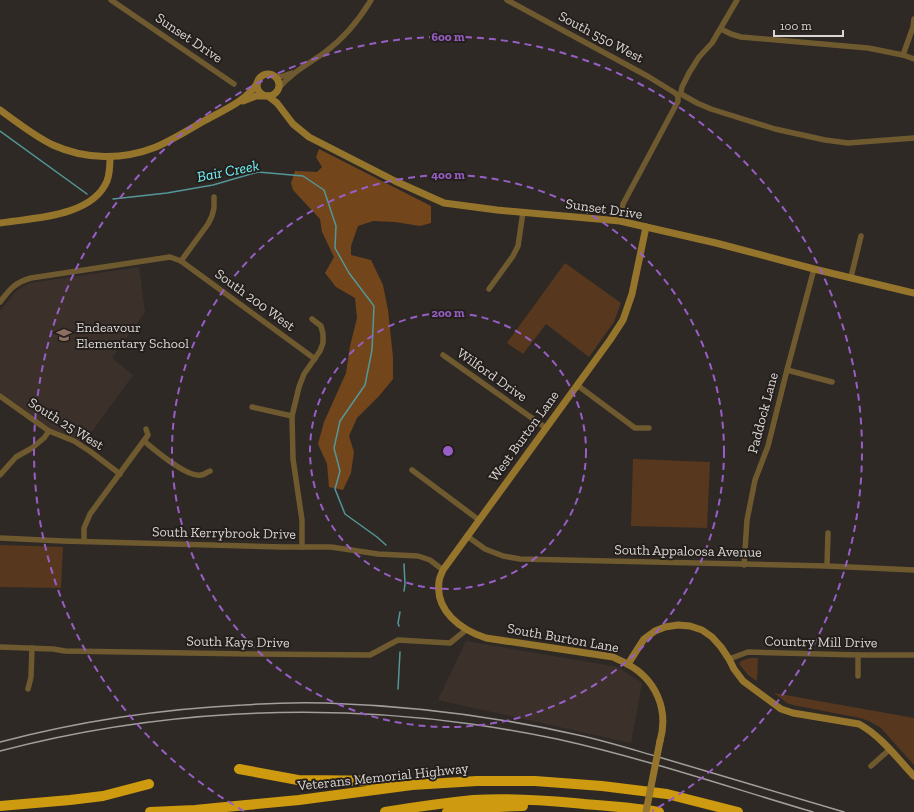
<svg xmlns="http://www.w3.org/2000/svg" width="914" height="812" font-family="'Zilla Slab',serif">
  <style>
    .built { fill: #3c312a }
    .green { fill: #57381e }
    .forest { fill: #73451b }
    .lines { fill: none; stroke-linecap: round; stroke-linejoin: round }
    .stream { stroke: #539799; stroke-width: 1.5 }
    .street { stroke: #6f5a30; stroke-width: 5.5 }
    .secondary { stroke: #95742c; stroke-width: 7 }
    .highway { stroke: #ce9a0f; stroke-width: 10 }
    .rail { stroke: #a29e9b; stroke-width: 1.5 }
    .secondary-bridge { stroke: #95742c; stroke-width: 7 }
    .ring { fill: none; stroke: #975fc5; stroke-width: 2; stroke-dasharray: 7 5 }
    .labels { text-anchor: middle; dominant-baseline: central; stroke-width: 4; stroke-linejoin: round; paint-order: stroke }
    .street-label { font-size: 14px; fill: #d9d6d3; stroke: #241f1c }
    .poi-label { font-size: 14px; fill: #d9d6d3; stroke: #241f1c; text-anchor: start }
    .water-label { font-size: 15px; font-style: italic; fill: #71f3f9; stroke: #241f1c }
    .centre { fill: #975fc5; stroke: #241f1c; stroke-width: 2 }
    .ring-label { font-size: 12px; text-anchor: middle; font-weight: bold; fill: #975fc5; stroke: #241f1c; stroke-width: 4; stroke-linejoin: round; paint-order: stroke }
  </style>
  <rect width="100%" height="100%" fill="#2e2925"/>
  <g class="built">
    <polygon points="139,267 145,312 112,358 133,375 83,444 57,433 0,392 0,311 17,290 30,283"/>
    <polygon points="466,641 618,667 642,683 631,743 438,700"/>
  </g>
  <g class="green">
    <polygon points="565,263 621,303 614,322 589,357 546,324 523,354 507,343"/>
    <polygon points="633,459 710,462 707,528 631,526"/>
    <polygon points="0,545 63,547 61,588 0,587"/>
    <polygon points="750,658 758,658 757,681 749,676 739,664 741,661"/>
    <polygon points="774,693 914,718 914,765 881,728 869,721 860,718 793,705 787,703"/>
  </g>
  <polygon class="forest" points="319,149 431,206 431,223 420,226 395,222 373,221 358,226 351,246 351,255 371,260 383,285 388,310 393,357 393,379 379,396 357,418 349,436 354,452 351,473 343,490 329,487 327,464 318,444 324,422 346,373 350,346 357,318 355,298 336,287 325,273 334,257 322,232 320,219 293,190 291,183 295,171 317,172 322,167 316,157"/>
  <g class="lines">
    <g class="stream">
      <polyline points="0,131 87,194"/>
      <polyline points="113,199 167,193 213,185 258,172 303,176 324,190 336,226 335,248 349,273 374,306 372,350 365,385 340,421 334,448 340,471 335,489 345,514 377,537 386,545"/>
      <polyline points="404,591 405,584 404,564"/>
      <polyline points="399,626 398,623 400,612"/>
      <polyline points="398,689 400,652"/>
    </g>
    <g class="street">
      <polyline points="111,0 234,84"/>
      <polyline points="507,0 627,65 649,77 675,93 678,96"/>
      <polyline points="721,29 731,34 741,37 868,48 903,55 914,59"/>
      <polyline points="903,55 913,27 914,19"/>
      <polyline points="272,75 280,77 292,73"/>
      <path d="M278 89C291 73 308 64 324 53 343 39 359 20 371 0"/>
      <polyline points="681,94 697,103 711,109 775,129 825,140 848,143 914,138"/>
      <polyline points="681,94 681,92 682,87 689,73 699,57 712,43 737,0"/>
      <polyline points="620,221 623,204 677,103 678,101 678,96"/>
      <polyline points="181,261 208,224 212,216 214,208 214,197"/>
      <polyline points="851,277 861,236"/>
      <polyline points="489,289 513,256 518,246 523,212"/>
      <path d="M0 302C10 289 14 283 31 278L170 257 181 261 315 359"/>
      <polyline points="443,355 546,428"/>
      <polyline points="787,370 832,382"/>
      <polyline points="577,385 635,428 649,428"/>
      <polyline points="0,396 49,431 74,441 91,452 120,474"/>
      <polyline points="252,407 292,416"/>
      <path d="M144 441C155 450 187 478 201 475 204 475 207 472 210 471"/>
      <polyline points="412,470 479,520"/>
      <polyline points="0,475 16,457 32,448 44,438 49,431"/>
      <polyline points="467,536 485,549 503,556 520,559 827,566 914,570"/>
      <polyline points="0,538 63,541 282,547 331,547 378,554 418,556 430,560 443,570"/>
      <polyline points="84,541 84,528 90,514 148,435 146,429"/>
      <polyline points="302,547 302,520 293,459 292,416 299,387 304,374 320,351 323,343 323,334 321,326 312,319"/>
      <polyline points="744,565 747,520 755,480 768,446 787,370 814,269"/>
      <polyline points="827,566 828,533"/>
      <polyline points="0,647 53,649 65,651 250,654 370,655 398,640 450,643 466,630"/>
      <polyline points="729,659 748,652 858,655 914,655"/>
      <polyline points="858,676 858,655"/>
      <polyline points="28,689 31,677 32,648"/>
      <polyline points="871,766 890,749"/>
    </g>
    <g class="secondary">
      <circle cx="268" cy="85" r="11"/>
      <polyline points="268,96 277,103 293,124 309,137 395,181 444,203 497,210 620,221 716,243 814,269 914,293"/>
      <polyline points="243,101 256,96 265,96"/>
      <path d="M0 110C17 122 34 136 53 145 86 160 123 160 156 147 172 140 187 131 202 122 221 111 246 102 258 82"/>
      <path d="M0 223C33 218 92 217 107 181 110 173 110 165 110 157"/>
      <path d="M646 227 632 294 623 320 610 340 443 570C442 573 439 578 439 582 435 611 461 630 486 638L613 657C618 660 623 661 627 664 656 679 669 710 660 741"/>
      <path d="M628 664 644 639 655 631 665 627 678 625 690 626 702 630 712 637 721 647 729 659 734 669 743 681 781 709 793 713 859 724C881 736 897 758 914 776"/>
    </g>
    <g class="highway">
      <polyline points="239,769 298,780 403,781"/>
      <polyline points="0,806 70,800 103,796 149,784"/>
      <polyline points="150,812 195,810 299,800 412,785 477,781 535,781 602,786 667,794 738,812"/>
      <path d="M385 812C415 807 444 803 473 800 507 798 541 800 574 803 602 806 631 807 659 812"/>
      <polyline points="447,812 473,808 523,806"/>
    </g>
    <g class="rail">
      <path d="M0 742C80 721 161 709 243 705 271 703 298 702 326 703 411 706 495 716 578 735 606 741 634 750 662 758 723 776 783 794 844 812"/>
      <path d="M0 751C153 711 314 702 471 724 499 728 528 733 557 739 643 758 728 787 813 812"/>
    </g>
    <polyline class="secondary-bridge" points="646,812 660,741"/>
  </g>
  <g class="ring">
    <circle cx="448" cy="451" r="138"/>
    <circle cx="448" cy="451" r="276"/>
    <path d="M244 811A414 414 0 1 1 652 811"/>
  </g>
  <defs>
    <g id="school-bare" transform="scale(1.2)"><path d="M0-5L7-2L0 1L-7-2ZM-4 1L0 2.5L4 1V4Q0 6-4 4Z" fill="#8d6e63" stroke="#241f1c" stroke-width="2.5" paint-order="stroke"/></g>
  </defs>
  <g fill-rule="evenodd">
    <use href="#school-bare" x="64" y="335"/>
  </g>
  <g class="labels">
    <g class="street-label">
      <text transform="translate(601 37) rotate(28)">South 550 West</text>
      <text transform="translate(189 38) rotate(34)">Sunset Drive</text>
      <text transform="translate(604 209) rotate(8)">Sunset Drive</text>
      <text transform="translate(255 300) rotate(36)">South 200 West</text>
      <text transform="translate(492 375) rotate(35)">Wilford Drive</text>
      <text transform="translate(763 413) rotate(-75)">Paddock Lane</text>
      <text transform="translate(66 424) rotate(32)">South 25 West</text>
      <text transform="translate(524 436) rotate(-54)">West Burton Lane</text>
      <text transform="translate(224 533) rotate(1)">South Kerrybrook Drive</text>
      <text transform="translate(688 551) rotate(1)">South Appaloosa Avenue</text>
      <text transform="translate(563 638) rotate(10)">South Burton Lane</text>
      <text transform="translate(238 642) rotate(1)">South Kays Drive</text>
      <text transform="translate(821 642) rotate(1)">Country Mill Drive</text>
      <text transform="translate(383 777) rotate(-6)">Veterans Memorial Highway</text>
    </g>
    <g class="poi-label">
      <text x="76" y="327">Endeavour<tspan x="76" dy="16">Elementary School</tspan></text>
    </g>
    <g class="water-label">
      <text transform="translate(228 171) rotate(-11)">Bair Creek</text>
    </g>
  </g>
  <circle cx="448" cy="451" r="6" class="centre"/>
  <g class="ring-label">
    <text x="448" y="41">600 m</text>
    <text x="448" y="179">400 m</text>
    <text x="448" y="317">200 m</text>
  </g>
  <path d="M774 30v6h69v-6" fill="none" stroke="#d9d6d3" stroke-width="2"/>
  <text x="780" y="30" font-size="12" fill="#d9d6d3" stroke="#241f1c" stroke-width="3" paint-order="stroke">100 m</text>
</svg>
